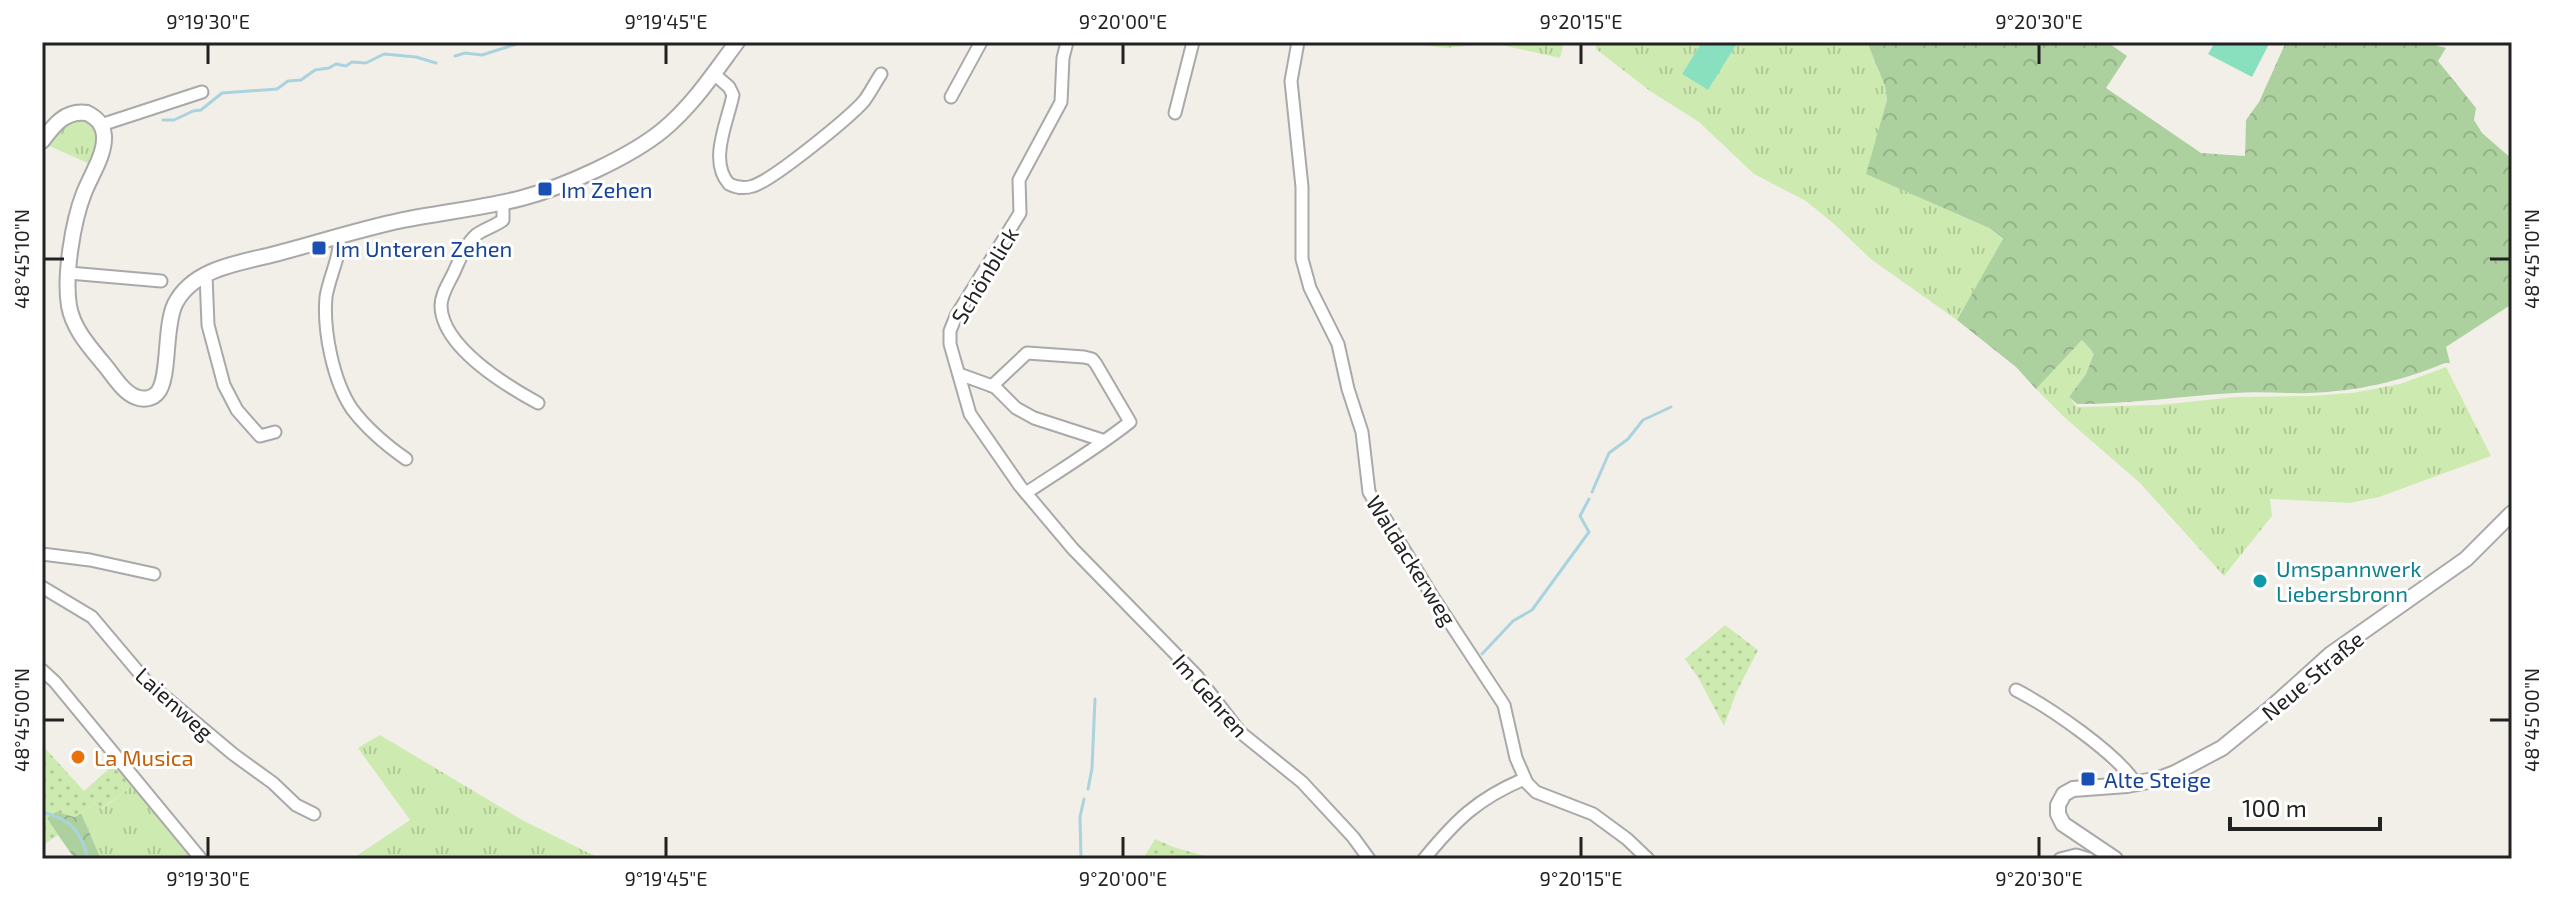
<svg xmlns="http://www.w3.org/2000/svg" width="2554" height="901" font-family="'Exo 2',sans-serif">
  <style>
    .grass { fill: url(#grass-tufts) }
    .forest { fill: url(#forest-crowns) }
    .garden { fill: url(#garden-dots) }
    .pitch { fill: #88e0be }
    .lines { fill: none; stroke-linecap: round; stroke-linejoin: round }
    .stream { stroke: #aad3df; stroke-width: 3 }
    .minor-casing { stroke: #a9a9a9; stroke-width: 15 }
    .tertiary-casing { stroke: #a9a9a9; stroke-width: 18 }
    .minor { stroke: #fff; stroke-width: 11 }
    .tertiary { stroke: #fff; stroke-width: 14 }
    .ticks { fill: none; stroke: #222; stroke-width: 3 }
    .transit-dot { fill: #1a4fb4; stroke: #fff; stroke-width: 3 }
    .culture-dot { fill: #0f9aa8; stroke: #fff; stroke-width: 3 }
    .food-dot { fill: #e8710a; stroke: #fff; stroke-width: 3 }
    .labels { text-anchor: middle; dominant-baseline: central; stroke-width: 6; stroke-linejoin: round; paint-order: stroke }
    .transit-label { font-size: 22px; fill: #164399; stroke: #fff; text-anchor: start }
    .street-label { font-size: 22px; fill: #222; stroke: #fff }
    .culture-label { font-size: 22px; fill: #0d838f; stroke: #fff; text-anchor: start }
    .food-label { font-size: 22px; fill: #c56008; stroke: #fff; text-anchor: start }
    .neatline { fill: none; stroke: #222; stroke-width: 3 }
    .ticks-label { font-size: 20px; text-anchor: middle; fill: #222 }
  </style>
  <defs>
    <pattern id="grass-tufts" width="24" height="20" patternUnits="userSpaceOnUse" patternTransform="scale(2)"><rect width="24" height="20" fill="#cdebb0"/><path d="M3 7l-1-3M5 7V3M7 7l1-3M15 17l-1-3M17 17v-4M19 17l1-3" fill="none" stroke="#b0c997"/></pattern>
    <pattern id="forest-crowns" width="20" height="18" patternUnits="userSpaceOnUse" patternTransform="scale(2)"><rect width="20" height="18" fill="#add19e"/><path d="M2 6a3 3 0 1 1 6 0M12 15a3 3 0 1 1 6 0" fill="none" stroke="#95b388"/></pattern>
    <pattern id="garden-dots" width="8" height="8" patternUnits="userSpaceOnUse" patternTransform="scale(2)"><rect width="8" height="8" fill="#cdebb0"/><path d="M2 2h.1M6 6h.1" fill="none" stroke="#b0c997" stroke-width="1.8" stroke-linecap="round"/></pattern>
  </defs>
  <rect width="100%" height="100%" fill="#f2efe9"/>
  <g class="grass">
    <polygon points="1400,42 1564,42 1560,58 1493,43 1446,48"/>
    <polygon points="1595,42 1702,42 1682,74 1708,90 1738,42 1867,42 1885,86 1887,101 1867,174 1989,228 2003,240 1957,320 1872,260 1834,224 1806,201 1754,174 1699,122 1650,91 1596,49"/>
    <polygon points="74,120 86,122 95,131 96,145 90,164 47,145 64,126"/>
    <polygon points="2082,340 2094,352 2086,374 2069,397 2077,407 2159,405 2235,397 2311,396 2352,393 2400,384 2446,367 2491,456 2379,497 2350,503 2270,499 2272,516 2224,576 2140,483 2064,417 2036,389"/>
    <polygon points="380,735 522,820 601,859 352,859 410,820 358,748"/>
    <polygon points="132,786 192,859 193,859 101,859 81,813 95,803 102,809"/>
  </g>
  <g class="forest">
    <path d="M1867 42H2107L2127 56 2106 88 2201 153 2245 156 2246 120 2259 102 2286 42H2422L2446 48 2438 61 2476 108 2474 120 2482 133 2512 159V304L2446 347 2450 363H2445C2398 382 2359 391 2309 393 2284 394 2260 391 2235 393 2182 396 2130 404 2077 404L2069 397 2086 374 2094 353 2082 340 2036 389 2016 367 1957 320 2003 239 1989 228 1866 174 1887 100 1885 86Z"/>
    <polygon points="56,811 75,817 81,813 101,859 75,859 46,818"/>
  </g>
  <g class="garden">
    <polygon points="1725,625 1758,650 1736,693 1724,726 1699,679 1685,659"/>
    <polygon points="42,745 84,791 114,764 132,786 101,809 95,803 75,817 56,812 47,818 58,835 42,846"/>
    <polygon points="1155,839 1173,847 1216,859 1143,859"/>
  </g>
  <g class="pitch">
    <polygon points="1702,42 1738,42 1708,90 1682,74"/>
    <polygon points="2215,42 2270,42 2252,77 2208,54"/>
  </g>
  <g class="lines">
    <g class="stream">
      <polyline points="455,56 465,53 482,55 523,42"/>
      <polyline points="163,120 174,120 193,111 201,110 222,93 277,89 288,81 301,80 315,70 329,68 336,64 346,66 352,62 366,63 384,54 416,57 436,63"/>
      <polyline points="1592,492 1609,453 1628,439 1643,420 1671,407"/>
      <polyline points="1482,654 1513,621 1532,610 1589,532 1580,516 1589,499"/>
      <polyline points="1088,789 1092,768 1095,699"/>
      <path d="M42 812C70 819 81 830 88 859"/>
      <polyline points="1081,859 1080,817 1084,799"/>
    </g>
    <g class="minor-casing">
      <g id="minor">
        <polyline points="1067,42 1063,58 1061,102 1019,180 1020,213 956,316 950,331 950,344 970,414 1020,486 1073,549 1197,676 1240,732 1302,782 1353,837 1369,859"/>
        <polyline points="1298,42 1291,81 1302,187 1302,259 1310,288 1338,344 1348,389 1362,432 1369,492 1431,594 1504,705 1516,758 1527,783 1536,792 1593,814 1627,839 1648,859"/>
        <path d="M714 74 729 87 733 95C728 121 708 161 729 184 737 188 744 189 753 186 773 180 849 118 864 101 870 93 875 83 881 74"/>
        <polyline points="951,97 981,42"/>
        <polyline points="1175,113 1193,42"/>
        <polyline points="101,125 202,92"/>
        <path d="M503 203V220C495 226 484 229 476 235 465 245 460 259 454 272 449 283 441 294 441 306 442 347 507 386 538 403"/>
        <path d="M339 237C341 256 329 277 326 297 323 330 333 381 352 409 367 429 386 445 406 459"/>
        <polyline points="69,273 161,281"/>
        <polyline points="206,275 208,325 224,385 237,410 260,436 275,432"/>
        <polyline points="959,374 995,387 1016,408 1034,418 1102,440"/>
        <path d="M992 386 1027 353 1084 357 1092 359 1096 364 1130 422C1097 448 1062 469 1026 493"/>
        <polyline points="42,554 90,560 154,574"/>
        <polyline points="42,587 92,617 146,681 233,754 273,783 296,805 314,814"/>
        <polyline points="42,670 55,682 201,859"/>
        <path d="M2016 690C2049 707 2118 754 2136 784"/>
        <path d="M1424 859C1456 820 1477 799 1524 779"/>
        <polyline points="2060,859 2076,855 2089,859"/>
      </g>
    </g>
    <g class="tertiary-casing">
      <g id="tertiary">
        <path d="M42 141C54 125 65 110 87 113 97 118 103 124 104 136 105 155 91 175 84 193 73 221 64 275 69 306 73 328 88 345 102 362 112 373 122 392 136 397 143 400 153 399 158 392 170 377 164 327 175 304 193 268 240 263 275 254 317 243 360 229 403 220 443 212 484 208 522 198 564 187 630 157 663 130 693 105 714 73 737 42"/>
        <polyline points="2115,859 2063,824 2058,814 2058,805 2064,794 2073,789 2127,785 2159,779 2175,773 2222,748 2271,708 2331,654 2466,559 2512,513"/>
      </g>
    </g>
    <use href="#minor" class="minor"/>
    <use href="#tertiary" class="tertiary"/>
  </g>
  <path class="ticks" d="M208 44V64M666 44V64M1123 44V64M1581 44V64M2039 44V64M44 259H64M2490 259H2510M44 720H64M2490 720H2510M208 837V857M666 837V857M1123 837V857M1581 837V857M2039 837V857"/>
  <g class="transit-dot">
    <rect x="537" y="181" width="16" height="16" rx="4"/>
    <rect x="311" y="240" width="16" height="16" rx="4"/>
    <rect x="2080" y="771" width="16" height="16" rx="4"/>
  </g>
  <circle class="culture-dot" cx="2260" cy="581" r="8"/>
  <circle class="food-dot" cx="78" cy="757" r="8"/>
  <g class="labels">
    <g class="transit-label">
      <text x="561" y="189">Im Zehen</text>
      <text x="335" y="248">Im Unteren Zehen</text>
      <text x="2104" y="779">Alte Steige</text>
    </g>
    <g class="street-label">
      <text transform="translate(984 275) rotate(-59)">Schönblick</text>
      <text transform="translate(1412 560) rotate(58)">Waldackerweg</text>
      <text transform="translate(2312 675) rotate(-40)">Neue Straße</text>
      <text transform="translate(1211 695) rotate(49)">Im Gehren</text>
      <text transform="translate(175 703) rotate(42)">Laienweg</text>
    </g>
    <g class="culture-label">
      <text x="2276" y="568">Umspannwerk<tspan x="2276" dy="25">Liebersbronn</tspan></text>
    </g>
    <g class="food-label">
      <text x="94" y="757">La Musica</text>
    </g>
  </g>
  <rect width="2554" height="901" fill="none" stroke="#ffffff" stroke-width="88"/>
  <path d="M2230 817v12h150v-12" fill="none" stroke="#222222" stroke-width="4"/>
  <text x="2242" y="817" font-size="24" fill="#222222" stroke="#ffffff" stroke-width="6" paint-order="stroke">100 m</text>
  <rect x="44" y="44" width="2466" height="813" class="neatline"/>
  <g class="ticks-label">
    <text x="208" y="29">9°19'30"E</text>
    <text x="666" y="29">9°19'45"E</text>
    <text x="1123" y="29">9°20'00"E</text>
    <text x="1581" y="29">9°20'15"E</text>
    <text x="2039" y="29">9°20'30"E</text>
    <text transform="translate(22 259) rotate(-90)" y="7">48°45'10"N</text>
    <text transform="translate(2532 259) rotate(-90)" y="7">48°45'10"N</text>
    <text transform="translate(22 720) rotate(-90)" y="7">48°45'00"N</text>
    <text transform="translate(2532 720) rotate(-90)" y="7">48°45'00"N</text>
    <text x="208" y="886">9°19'30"E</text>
    <text x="666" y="886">9°19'45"E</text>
    <text x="1123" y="886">9°20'00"E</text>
    <text x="1581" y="886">9°20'15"E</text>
    <text x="2039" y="886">9°20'30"E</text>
  </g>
</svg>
